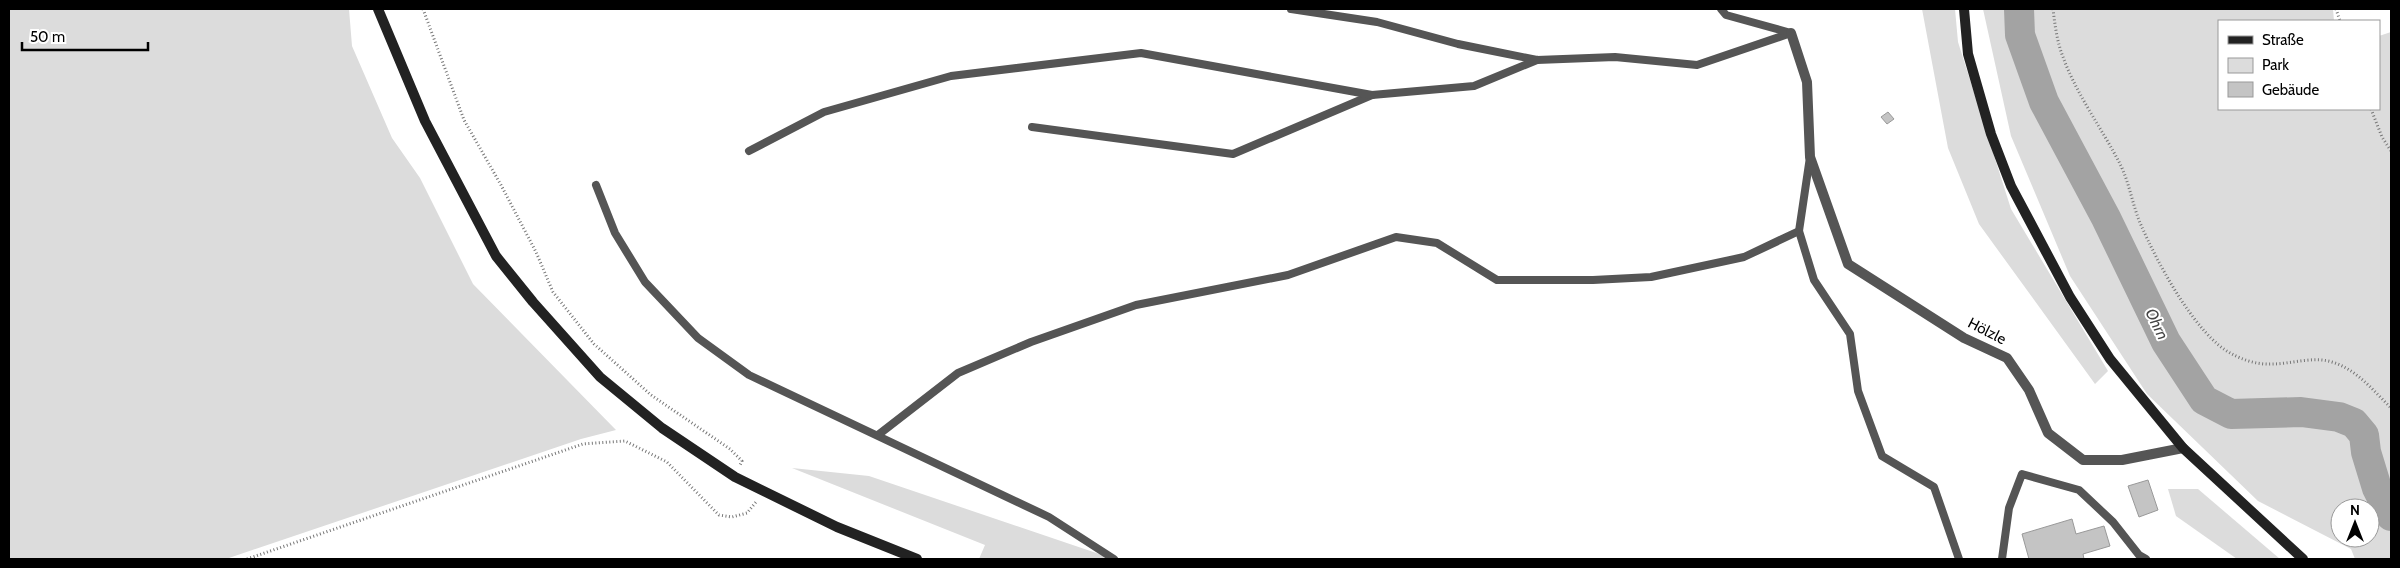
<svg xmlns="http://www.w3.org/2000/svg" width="2400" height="568" font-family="Cabin,sans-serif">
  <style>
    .green { fill: #dcdcdc; fill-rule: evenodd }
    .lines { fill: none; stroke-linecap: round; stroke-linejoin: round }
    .river { stroke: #a3a3a3; stroke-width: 30 }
    .building { fill: #c4c4c4; stroke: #999 }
    .path { stroke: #777; stroke-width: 3; stroke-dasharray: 1 2.5; stroke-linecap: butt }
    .lane { stroke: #555; stroke-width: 8 }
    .street { stroke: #555; stroke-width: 10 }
    .secondary { stroke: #222; stroke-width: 10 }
    .labels { text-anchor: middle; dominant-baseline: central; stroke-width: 4; stroke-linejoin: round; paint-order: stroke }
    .street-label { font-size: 15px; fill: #000; stroke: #fff }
    .water-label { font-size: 16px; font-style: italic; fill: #444; stroke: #fff }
  </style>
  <rect width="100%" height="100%" fill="#fff"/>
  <g class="green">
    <polygon points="9,9 349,9 352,46 392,138 420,178 473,284 616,430 581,439 226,559 9,559"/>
    <polygon points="1922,9 1955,9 1958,42 2011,209 2108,371 2095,384 1979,224 1948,148"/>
    <path d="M1983 9H2333L2334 21H2219V109H2379V36L2391 32V559H2355L2351 549 2258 501 2147 394 2070 276 2011 136ZM2340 508H2370V538H2340Z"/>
    <polygon points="792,468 869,476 1114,559 979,559 985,545"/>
    <polygon points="2168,489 2198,489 2280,559 2237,559 2176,516"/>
  </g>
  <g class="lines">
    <polyline class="river" points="2019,9 2020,35 2044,102 2106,218 2166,342 2204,400 2231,414 2301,412 2339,417 2354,423 2364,435 2366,452 2377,488 2391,516"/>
  </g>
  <g class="building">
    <polygon points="1888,112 1894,119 1887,124 1881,117"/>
    <polygon points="2148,480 2158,510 2139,517 2128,486"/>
    <polygon points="2072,519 2076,534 2104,526 2110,546 2083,554 2084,559 2029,559 2022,534"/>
  </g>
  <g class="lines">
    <g class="path">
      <polyline points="423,9 464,120 501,185 536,252 553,292 594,344 651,395 730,449 742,461 740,465"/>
      <path d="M2053 9C2055 25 2057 42 2063 57 2077 96 2104 131 2122 168 2130 186 2133 207 2141 225 2157 262 2196 336 2232 354 2243 360 2258 365 2272 364 2291 364 2313 356 2332 362 2356 369 2374 391 2391 408"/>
      <polyline points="2336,9 2340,21"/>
      <polyline points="2371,109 2382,137 2391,151"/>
      <polyline points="247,559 583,444 625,441 667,462 719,515 732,517 747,513 756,502"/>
    </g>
    <g class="lane">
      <polyline points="1291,9 1377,22 1458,44 1537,60 1615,57 1697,65 1791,33"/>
      <polyline points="1721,9 1726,15 1791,33"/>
      <polyline points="1032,127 1233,154 1372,95 1474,86 1537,60"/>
      <polyline points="749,151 824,112 951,76 1141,53 1372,95"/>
      <polyline points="596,185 615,233 645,282 698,338 749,375 1049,517 1114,559"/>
      <polyline points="1799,231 1814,280 1850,334 1858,391 1882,456 1934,487 1959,559"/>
      <polyline points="878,435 958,373 1031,342 1136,305 1288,275 1396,237 1437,243 1497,280 1593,280 1651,277 1744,257 1799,231 1810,157"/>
      <polyline points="2002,559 2009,508 2022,474 2079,490 2113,522 2139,555 2146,559"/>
    </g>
    <polyline class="street" points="1791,33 1807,82 1810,157 1848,264 1964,338 2007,358 2029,390 2048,433 2083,460 2122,460 2183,448"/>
    <g class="secondary">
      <polyline points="378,9 425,121 496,256 533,302 600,377 662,428 735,477 837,527 917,559"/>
      <polyline points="1964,9 1968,54 1991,134 2011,186 2070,297 2110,359 2183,448 2303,559"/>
    </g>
  </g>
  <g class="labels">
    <g class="street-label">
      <text transform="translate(1987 331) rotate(27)">Hölzle</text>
    </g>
    <g class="water-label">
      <text transform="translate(2157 324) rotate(64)">Ohrn</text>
    </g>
  </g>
  <rect width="2400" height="568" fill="none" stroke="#000000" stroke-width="20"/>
  <rect x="2218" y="20" width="162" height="90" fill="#ffffff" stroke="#999999"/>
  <rect x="2228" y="36" width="25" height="8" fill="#222222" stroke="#999999"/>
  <text x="2262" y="45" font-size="15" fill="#000000">Straße</text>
  <rect x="2228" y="58" width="25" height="15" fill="#dcdcdc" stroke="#999999"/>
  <text x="2262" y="70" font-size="15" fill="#000000">Park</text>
  <rect x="2228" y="82" width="25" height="15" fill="#c4c4c4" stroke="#999999"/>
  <text x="2262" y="95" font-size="15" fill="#000000">Gebäude</text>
  <g transform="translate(2355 523)"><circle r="24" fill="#ffffff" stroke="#999999"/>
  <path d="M0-4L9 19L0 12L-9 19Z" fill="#000000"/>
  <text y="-8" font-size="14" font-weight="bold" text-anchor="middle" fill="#000000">N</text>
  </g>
  <path d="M22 42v8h126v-8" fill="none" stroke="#000000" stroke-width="2.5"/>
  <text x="30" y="42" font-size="15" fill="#000000" stroke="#ffffff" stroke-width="4" paint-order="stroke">50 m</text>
</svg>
